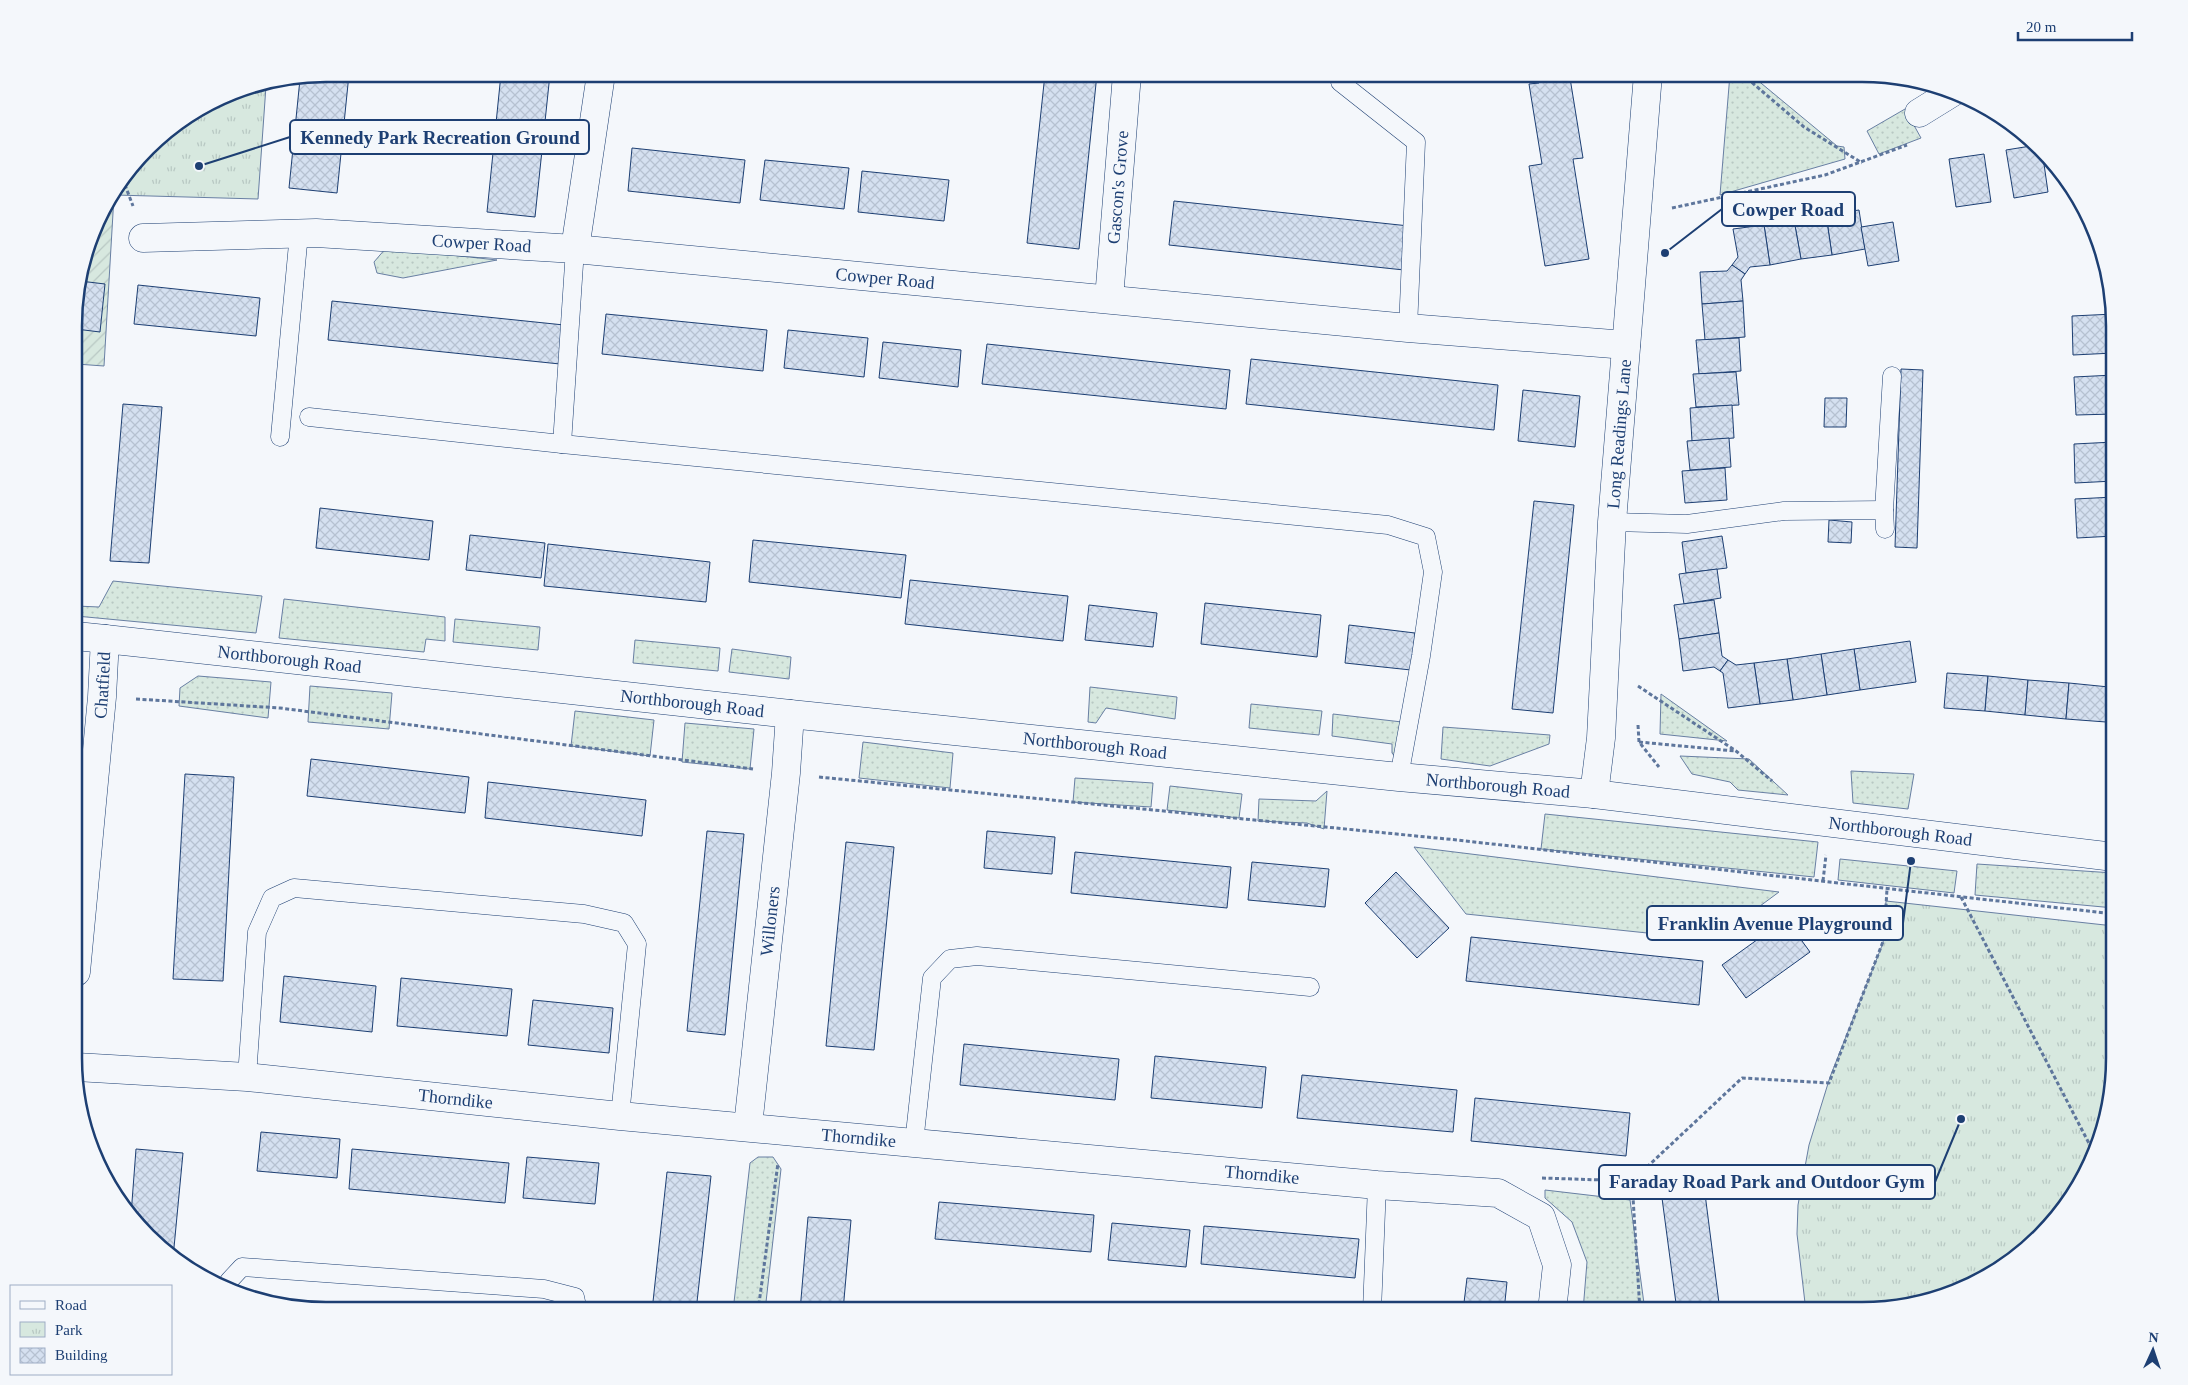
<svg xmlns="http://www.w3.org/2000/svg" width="2188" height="1385" font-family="Georgia,serif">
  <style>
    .grass { fill: url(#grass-dots); stroke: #687fa3 }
    .park { fill: url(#park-tufts); stroke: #687fa3 }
    .garden { fill: url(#garden-furrows); stroke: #687fa3 }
    .building { fill: url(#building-cross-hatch); stroke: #1d3f73 }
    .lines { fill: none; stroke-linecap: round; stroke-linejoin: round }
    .service-casing { stroke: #1d3f73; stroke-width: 19 }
    .minor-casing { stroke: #1d3f73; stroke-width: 29 }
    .tertiary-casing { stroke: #1d3f73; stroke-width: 29 }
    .path { stroke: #5e769c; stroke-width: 3; stroke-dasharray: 4 2.5; stroke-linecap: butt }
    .service { stroke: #f4f7fb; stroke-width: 18 }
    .minor { stroke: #f4f7fb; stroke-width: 28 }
    .tertiary { stroke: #f4f7fb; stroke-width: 28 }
    .labels { text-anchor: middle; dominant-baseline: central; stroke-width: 4; stroke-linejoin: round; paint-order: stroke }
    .street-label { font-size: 18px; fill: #1d3f73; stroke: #f4f7fb }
    .rim { fill: none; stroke: #1d3f73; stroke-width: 2.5 }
    .leader { fill: none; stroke: #1d3f73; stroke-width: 2 }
    .callout-dot { fill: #1d3f73; stroke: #f4f7fb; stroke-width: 2 }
    .callout { fill: #f4f7fb; stroke: #1d3f73; stroke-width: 2 }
    .callout-label { font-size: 19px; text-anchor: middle; font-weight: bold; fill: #1d3f73 }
  </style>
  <defs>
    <pattern id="grass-dots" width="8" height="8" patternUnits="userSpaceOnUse" patternTransform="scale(1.25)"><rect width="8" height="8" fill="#d7e8df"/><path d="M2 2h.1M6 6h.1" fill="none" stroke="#b8c8c3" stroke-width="1.8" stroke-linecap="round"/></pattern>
    <pattern id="park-tufts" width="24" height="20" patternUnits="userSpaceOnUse" patternTransform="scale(1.25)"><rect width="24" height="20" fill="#d7e8df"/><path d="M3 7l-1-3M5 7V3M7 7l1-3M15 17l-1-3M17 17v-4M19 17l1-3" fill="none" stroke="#b8c8c3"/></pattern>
    <pattern id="garden-furrows" width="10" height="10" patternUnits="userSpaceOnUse" patternTransform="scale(1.25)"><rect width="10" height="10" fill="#d7e8df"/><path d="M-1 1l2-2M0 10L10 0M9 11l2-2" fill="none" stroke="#b8c8c3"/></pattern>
    <pattern id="building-cross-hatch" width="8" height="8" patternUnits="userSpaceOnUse" patternTransform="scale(1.25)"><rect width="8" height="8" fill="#d5e0f0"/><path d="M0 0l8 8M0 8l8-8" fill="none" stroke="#b6c1d1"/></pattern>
  </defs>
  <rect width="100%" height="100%" fill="#f4f7fb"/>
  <g class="grass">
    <polygon points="1730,74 1750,74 1837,146 1844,147 1845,159 1720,195"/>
    <polygon points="1905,109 1921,138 1879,154 1867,131"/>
    <polygon points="386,248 497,260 403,278 377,273 374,262"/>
    <polygon points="113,581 262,596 256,633 76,616 76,606 99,607"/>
    <polygon points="284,599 445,617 445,641 426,639 424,652 279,638"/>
    <polygon points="455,619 540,627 538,650 453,642"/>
    <polygon points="635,640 720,648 718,671 633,663"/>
    <polygon points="732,649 791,657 789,679 729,672"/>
    <polygon points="198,676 271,682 268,718 179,706 180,688"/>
    <polygon points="310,686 392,693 389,729 308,722"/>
    <polygon points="1090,687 1177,697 1175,719 1106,708 1096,723 1088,722"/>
    <polygon points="1661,694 1727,741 1660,734"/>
    <polygon points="1251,704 1322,711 1319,735 1249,728"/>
    <polygon points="575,711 654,720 650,756 571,746"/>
    <polygon points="1333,714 1402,722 1396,758 1392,753 1392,744 1332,736"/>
    <polygon points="685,723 754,729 750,769 682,762"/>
    <polygon points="1443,727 1550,735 1549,744 1490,766 1441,759"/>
    <polygon points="863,742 953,753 950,788 859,778"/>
    <polygon points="1680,756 1749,759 1788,795 1738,790 1730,782 1692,774"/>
    <polygon points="1851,771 1914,774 1908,809 1853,803"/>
    <polygon points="1075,778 1153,783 1151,807 1073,802"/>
    <polygon points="1170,786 1242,794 1239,818 1167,810"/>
    <polygon points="1327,791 1324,829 1307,823 1258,821 1259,799 1316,801"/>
    <polygon points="1545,814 1818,842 1814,877 1541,849"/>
    <polygon points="1414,847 1779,892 1714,940 1466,914"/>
    <polygon points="1840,859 1957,871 1954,893 1838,880"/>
    <polygon points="1977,864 2114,873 2114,908 1975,895"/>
    <polygon points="758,1157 773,1157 781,1169 765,1311 733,1311 750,1163"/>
    <polygon points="1545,1190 1630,1200 1645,1311 1583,1311 1587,1262 1572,1222 1545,1198"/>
  </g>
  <g class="park">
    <polygon points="266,86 258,199 115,195 160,137 230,93"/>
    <polygon points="1886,901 2114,926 2114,1075 2101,1139 2072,1199 2040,1237 1988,1278 1927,1303 1902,1307 1805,1303 1797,1234 1798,1205 1809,1145 1830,1077 1883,943"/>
  </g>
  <polygon class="garden" points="114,196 104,366 76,364 76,294 100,214"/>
  <g class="building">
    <polygon points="327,74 349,74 337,193 289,188 300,79"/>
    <polygon points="501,74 550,74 535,217 487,212"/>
    <polygon points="1045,74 1097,74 1079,249 1027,243"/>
    <polygon points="1538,74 1579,74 1580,76 1570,78 1583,158 1573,159 1589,259 1545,266 1529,166 1542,164 1529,84 1539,83"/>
    <polygon points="2037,145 2042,150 2048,192 2014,198 2006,150"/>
    <polygon points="632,148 745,160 740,203 628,191"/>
    <polygon points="1984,154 1991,202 1956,207 1949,159"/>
    <polygon points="765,160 849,168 844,209 760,200"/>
    <polygon points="862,171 949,180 944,221 858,212"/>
    <polygon points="1174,201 1409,226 1404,270 1169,245"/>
    <polygon points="1859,210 1865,249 1832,255 1826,215"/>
    <polygon points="1826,215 1832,255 1801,259 1794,220"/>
    <polygon points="1794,220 1801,259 1770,265 1764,225"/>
    <polygon points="1893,222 1899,261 1868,266 1861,227"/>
    <polygon points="1764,225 1770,265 1750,267 1745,274 1732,265 1738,257 1733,229"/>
    <polygon points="1732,265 1745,274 1741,280 1743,301 1702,304 1700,272 1727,271"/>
    <polygon points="80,281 105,284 100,332 76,329 76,294"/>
    <polygon points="138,285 260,298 256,336 134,324"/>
    <polygon points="332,301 564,325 560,364 328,340"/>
    <polygon points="1743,301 1745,337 1705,340 1702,304"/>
    <polygon points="606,314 767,330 763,371 602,354"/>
    <polygon points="2114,314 2114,353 2073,355 2072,316"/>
    <polygon points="788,330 868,338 864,377 784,368"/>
    <polygon points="1739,338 1741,371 1699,374 1696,340"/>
    <polygon points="883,342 961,350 958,387 879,378"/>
    <polygon points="987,344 1230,370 1226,409 982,384"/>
    <polygon points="1251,359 1498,385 1494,430 1246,404"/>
    <polygon points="1901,369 1923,370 1917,548 1895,547"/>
    <polygon points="1736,372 1739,405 1696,407 1693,374"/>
    <polygon points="2114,375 2114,414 2076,415 2074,377"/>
    <polygon points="1523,390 1580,396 1575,447 1518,441"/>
    <polygon points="1825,398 1847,398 1846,427 1824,427"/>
    <polygon points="123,404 162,407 149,563 110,561"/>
    <polygon points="1732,405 1734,438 1692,441 1690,408"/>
    <polygon points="1729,438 1731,467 1690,470 1687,441"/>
    <polygon points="2114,442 2114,481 2075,483 2074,444"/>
    <polygon points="1725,468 1727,500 1685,503 1682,471"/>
    <polygon points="2114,497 2114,536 2077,538 2075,499"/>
    <polygon points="1534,501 1574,505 1553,713 1512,709"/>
    <polygon points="320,508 433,521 429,560 316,548"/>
    <polygon points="1829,520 1852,522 1851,543 1828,542"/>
    <polygon points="470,535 545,543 541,578 466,570"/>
    <polygon points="1722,536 1727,568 1686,573 1682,542"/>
    <polygon points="753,540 906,555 901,598 749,582"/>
    <polygon points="548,544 710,562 706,602 544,586"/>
    <polygon points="1717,569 1721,598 1684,604 1679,574"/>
    <polygon points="910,580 1068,596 1063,641 905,624"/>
    <polygon points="1714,600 1719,633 1679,639 1674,605"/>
    <polygon points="1205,603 1321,615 1317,657 1201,644"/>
    <polygon points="1089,605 1157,613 1153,647 1085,640"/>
    <polygon points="1349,625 1415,633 1411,670 1345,663"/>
    <polygon points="1719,633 1722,656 1728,660 1720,671 1714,667 1683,671 1679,639"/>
    <polygon points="1910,641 1916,682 1860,690 1854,649"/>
    <polygon points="1854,649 1860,690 1827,695 1821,654"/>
    <polygon points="1821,654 1827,695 1793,700 1787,659"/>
    <polygon points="1787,659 1793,700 1760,704 1754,663"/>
    <polygon points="1728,660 1736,665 1754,663 1760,704 1728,708 1723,673 1720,671"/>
    <polygon points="1947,673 1988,676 1985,711 1944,708"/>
    <polygon points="1988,676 2028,680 2025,715 1985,711"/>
    <polygon points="2028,680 2069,683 2066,719 2025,715"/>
    <polygon points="2069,683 2109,687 2106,722 2066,719"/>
    <polygon points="2109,687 2114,687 2114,723 2106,722"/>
    <polygon points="311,759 469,777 465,813 307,796"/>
    <polygon points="185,774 234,777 223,981 173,979"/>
    <polygon points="488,782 646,800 642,836 485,818"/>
    <polygon points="707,831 744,834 725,1035 687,1031"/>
    <polygon points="987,831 1055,837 1052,874 984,868"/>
    <polygon points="846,842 894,847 874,1050 826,1046"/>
    <polygon points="1075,852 1231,867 1227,908 1071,893"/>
    <polygon points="1252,862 1329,869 1325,907 1248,900"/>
    <polygon points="1396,872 1449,928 1417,958 1365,903"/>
    <polygon points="1786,919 1810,952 1746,998 1722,965"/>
    <polygon points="1471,937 1703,961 1699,1005 1466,981"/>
    <polygon points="284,976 376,986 372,1032 280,1022"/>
    <polygon points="401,978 512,989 507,1036 397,1026"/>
    <polygon points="533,1000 613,1008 609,1053 528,1045"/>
    <polygon points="964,1044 1119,1059 1115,1100 960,1085"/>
    <polygon points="1155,1056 1266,1067 1262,1108 1151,1098"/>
    <polygon points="1302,1075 1457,1090 1453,1132 1297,1118"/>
    <polygon points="1475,1098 1630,1113 1626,1156 1471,1141"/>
    <polygon points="261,1132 340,1139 337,1178 257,1171"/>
    <polygon points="136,1149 183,1153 173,1258 148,1237 131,1215"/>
    <polygon points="352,1149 509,1163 505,1203 349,1189"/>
    <polygon points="527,1157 599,1163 595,1204 523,1198"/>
    <polygon points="667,1172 711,1176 696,1311 652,1311"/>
    <polygon points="1703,1178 1720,1311 1677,1311 1660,1183"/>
    <polygon points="939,1202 1094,1215 1091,1252 935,1239"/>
    <polygon points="808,1217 851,1220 843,1311 800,1311"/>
    <polygon points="1112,1223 1190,1230 1186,1267 1108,1260"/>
    <polygon points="1204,1226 1359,1239 1355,1278 1201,1264"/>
    <polygon points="1467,1278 1507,1282 1504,1311 1463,1311"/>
  </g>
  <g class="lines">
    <g class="service-casing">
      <g id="service">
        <polyline points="1340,82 1416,142 1408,328"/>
        <polyline points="309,417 562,444 1388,525 1426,537 1433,572 1421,656 1399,777"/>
        <polyline points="280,437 299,233"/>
        <polyline points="562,444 575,249"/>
        <polyline points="1612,522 1687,524 1784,511 1884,510"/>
        <polyline points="1885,529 1884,510 1892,376"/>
        <polyline points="247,1077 257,932 272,898 294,888 584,914 624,923 637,944 620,1116"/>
        <polyline points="914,1143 932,978 950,959 977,956 1310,987"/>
        <polyline points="228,1289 229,1281 242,1267 544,1289 575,1297 578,1311"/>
        <polyline points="1372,1311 1377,1185"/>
      </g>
    </g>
    <g class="minor-casing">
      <g id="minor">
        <polyline points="1919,113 1953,92"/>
        <path id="s1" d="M143 238 316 233 575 249 1408 328 1626 345"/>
        <polyline points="575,249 601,74"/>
        <path id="s2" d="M1109 299 1127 74"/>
        <polyline points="76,636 105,639"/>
        <path id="s3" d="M76 1067 247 1077 620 1116 914 1143 1377 1185 1498 1193 1541 1217 1557 1265 1552 1311"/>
        <path id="s4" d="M748 1126 786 773 790 714"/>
      </g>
    </g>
    <g class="tertiary-casing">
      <g id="tertiary">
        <path id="s5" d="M1594 794 1601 738 1612 522 1648 74"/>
        <path id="s6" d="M76 972 102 697 105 639 790 714 1399 777 1594 794 2114 857"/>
      </g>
    </g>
    <g class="path">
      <polyline points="1742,74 1804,127 1862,163"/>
      <polyline points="128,179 125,185 133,206"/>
      <polyline points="1672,208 1825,175 1907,145"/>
      <polyline points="1638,686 1736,751 1772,781"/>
      <polyline points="136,699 280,708 753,769"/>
      <polyline points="1638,725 1639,742 1659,767"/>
      <polyline points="1639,742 1735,751"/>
      <polyline points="819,777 1457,840 2114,914"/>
      <polyline points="1823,881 1826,855"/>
      <polyline points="1961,897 2094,1153"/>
      <polyline points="1542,1178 1632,1181 1742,1078 1829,1083 1884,939 1887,889"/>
      <polyline points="1632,1181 1640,1311"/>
      <polyline points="758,1311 778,1163"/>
    </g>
    <use href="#service" class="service"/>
    <use href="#minor" class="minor"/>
    <use href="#tertiary" class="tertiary"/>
  </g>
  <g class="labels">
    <g class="street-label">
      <text stroke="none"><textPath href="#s2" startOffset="112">Gascon's Grove</textPath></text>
      <text stroke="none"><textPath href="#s1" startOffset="339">Cowper Road</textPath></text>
      <text stroke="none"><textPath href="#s1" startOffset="744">Cowper Road</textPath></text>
      <text stroke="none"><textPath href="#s5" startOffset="361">Long Readings Lane</textPath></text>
      <text stroke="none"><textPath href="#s6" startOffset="520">Northborough Road</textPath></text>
      <text stroke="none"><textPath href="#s6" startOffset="288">Chatfield</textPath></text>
      <text stroke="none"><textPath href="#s6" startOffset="925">Northborough Road</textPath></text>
      <text stroke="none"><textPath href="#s6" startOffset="1330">Northborough Road</textPath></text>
      <text stroke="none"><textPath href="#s6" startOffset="1735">Northborough Road</textPath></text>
      <text stroke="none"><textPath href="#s6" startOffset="2140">Northborough Road</textPath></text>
      <text stroke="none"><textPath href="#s4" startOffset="206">Willoners</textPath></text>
      <text stroke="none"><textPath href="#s3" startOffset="381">Thorndike</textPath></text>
      <text stroke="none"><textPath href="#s3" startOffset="786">Thorndike</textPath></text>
      <text stroke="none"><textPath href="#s3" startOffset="1191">Thorndike</textPath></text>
    </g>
  </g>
  <path d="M0 0H2188V1385H0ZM326 82H1862A244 244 0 0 1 2106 326V1058A244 244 0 0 1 1862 1302H326A244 244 0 0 1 82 1058V326A244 244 0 0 1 326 82Z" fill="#f4f7fb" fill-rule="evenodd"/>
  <path class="rim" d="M326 82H1862A244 244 0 0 1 2106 326V1058A244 244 0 0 1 1862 1302H326A244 244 0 0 1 82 1058V326A244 244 0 0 1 326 82Z"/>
  <path class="leader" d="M199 166L290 137M1665 253L1722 209M1911 861L1903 923M1961 1119L1935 1182"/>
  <g class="callout-dot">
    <circle cx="199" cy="166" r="5"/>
    <circle cx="1665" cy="253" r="5"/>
    <circle cx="1911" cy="861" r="5"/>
    <circle cx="1961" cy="1119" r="5"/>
  </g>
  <g class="callout">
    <rect x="290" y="120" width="299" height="34" rx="5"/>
    <rect x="1722" y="192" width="133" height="34" rx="5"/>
    <rect x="1647" y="906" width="256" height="34" rx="5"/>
    <rect x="1599" y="1165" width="336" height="34" rx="5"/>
  </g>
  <g class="callout-label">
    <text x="440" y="144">Kennedy Park Recreation Ground</text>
    <text x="1788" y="216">Cowper Road</text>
    <text x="1775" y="930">Franklin Avenue Playground</text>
    <text x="1767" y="1188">Faraday Road Park and Outdoor Gym</text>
  </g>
  <rect x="10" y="1285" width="162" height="90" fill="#f4f7fb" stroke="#9eadc5"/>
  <rect x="20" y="1301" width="25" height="8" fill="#f4f7fb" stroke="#9eadc5"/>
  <text x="55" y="1310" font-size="15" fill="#1d3f73">Road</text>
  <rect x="20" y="1322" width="25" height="15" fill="url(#park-tufts)" stroke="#9eadc5"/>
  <text x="55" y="1335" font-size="15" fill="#1d3f73">Park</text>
  <rect x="20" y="1348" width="25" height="15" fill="url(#building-cross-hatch)" stroke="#9eadc5"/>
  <text x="55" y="1360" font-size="15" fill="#1d3f73">Building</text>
  <g transform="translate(2153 1350) rotate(3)" stroke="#f4f7fb" stroke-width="4" paint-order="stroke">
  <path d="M0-4L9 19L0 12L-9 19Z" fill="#1d3f73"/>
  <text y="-8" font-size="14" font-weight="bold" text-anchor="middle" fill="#1d3f73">N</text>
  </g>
  <path d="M2018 32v8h114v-8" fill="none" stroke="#1d3f73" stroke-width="2.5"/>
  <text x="2026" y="32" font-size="15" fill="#1d3f73" stroke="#f4f7fb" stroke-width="4" paint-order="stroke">20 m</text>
</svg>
